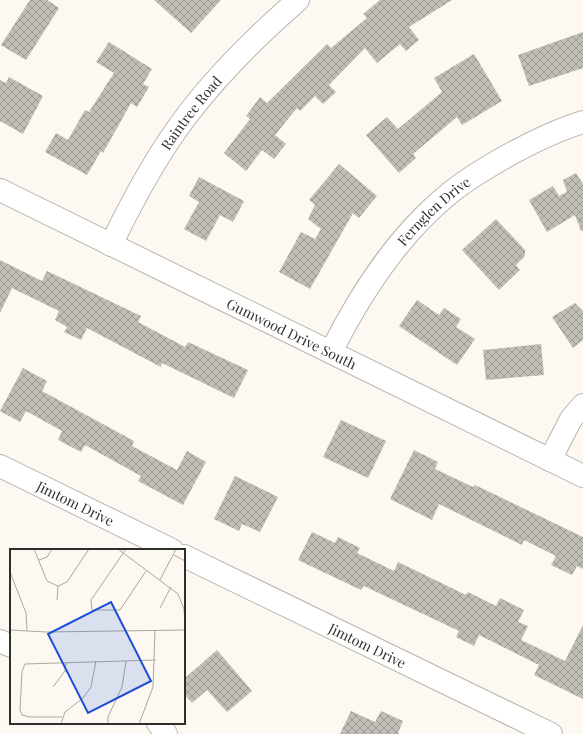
<svg xmlns="http://www.w3.org/2000/svg" width="583" height="734" font-family="'Playfair Display',serif">
  <style>
    .building { fill: url(#building-cross-hatch) }
    .lines { fill: none; stroke-linecap: round; stroke-linejoin: round }
    .minor-casing { stroke: #b8b4ae; stroke-width: 24 }
    .minor { stroke: #fff; stroke-width: 22 }
    .labels { text-anchor: middle; dominant-baseline: central; stroke-width: 3; stroke-linejoin: round; paint-order: stroke }
    .street-label { font-size: 14px; fill: #2f2e2b; stroke: #fff }
    .inset-road { fill: none; stroke: #aba8a2; stroke-width: 1 }
    .view { fill: #1d4ed8; fill-opacity: 0.15; stroke: #1d4ed8; stroke-width: 2 }
    .inset-edge { fill: none; stroke: #2f2e2b; stroke-width: 2 }
  </style>
  <defs>
    <pattern id="building-cross-hatch" width="8" height="8" patternUnits="userSpaceOnUse"><rect width="8" height="8" fill="#c1bdb7"/><path d="M0 0l8 8M0 8l8-8" fill="none" stroke="#9d9a95"/></pattern>
  </defs>
  <rect width="100%" height="100%" fill="#fdf9f2"/>
  <g class="building">
    <polygon points="30,0 47,0 59,8 26,60 1,45"/>
    <polygon points="154,0 221,0 191,33"/>
    <polygon points="380,0 452,0 409,27 419,40 406,51 400,44 377,63 365,48 329,85 336,92 323,104 315,96 300,111 297,108 275,135 286,144 274,159 262,150 246,171 224,153 250,119 246,116 260,97 267,103 327,44 331,48 367,18 363,14"/>
    <polygon points="583,32 583,68 529,86 518,55"/>
    <polygon points="109,42 152,69 143,84 149,87 137,107 131,103 103,153 101,151 87,175 45,152 56,133 68,140 85,110 89,112 114,73 96,62"/>
    <polygon points="474,54 502,101 462,125 457,117 413,154 416,158 399,173 366,135 387,117 398,129 442,92 434,78"/>
    <polygon points="9,77 43,96 23,134 0,121 0,80 6,83"/>
    <polygon points="339,164 377,196 359,218 353,213 310,289 279,272 301,232 315,239 321,229 308,219 315,205 309,200"/>
    <polygon points="576,173 583,184 583,230 581,231 575,215 547,232 529,200 553,186 559,196 567,192 563,180"/>
    <polygon points="199,177 244,201 233,222 220,215 206,241 184,229 199,202 189,196"/>
    <polygon points="496,219 525,250 525,256 516,265 520,270 499,290 462,250"/>
    <polygon points="0,260 42,281 47,271 141,316 138,322 185,347 188,342 248,370 234,398 162,363 161,367 87,328 81,340 64,332 67,327 55,320 59,311 12,288 0,313"/>
    <polygon points="417,300 439,315 444,308 461,319 456,327 475,339 457,365 399,326"/>
    <polygon points="575,303 583,311 583,340 573,348 552,317"/>
    <polygon points="541,344 544,375 486,380 483,350"/>
    <polygon points="23,368 47,381 42,391 134,441 132,446 177,470 187,451 206,462 183,505 138,481 141,476 85,445 81,452 58,440 62,431 26,411 20,422 0,411"/>
    <polygon points="341,420 386,441 368,478 323,457"/>
    <polygon points="414,450 438,462 435,469 473,487 475,485 583,537 583,569 577,566 572,575 551,565 556,556 524,540 522,545 439,504 432,520 390,499"/>
    <polygon points="235,476 278,497 260,532 242,524 239,531 214,519"/>
    <polygon points="312,532 335,543 338,537 360,548 357,553 394,571 398,562 466,595 468,592 496,606 500,598 524,610 518,622 528,626 521,640 565,661 583,625 583,699 534,675 539,665 479,635 474,646 456,637 459,631 364,586 361,590 298,560"/>
    <polygon points="217,650 252,691 227,712 207,690 192,703 184,694 184,679"/>
    <polygon points="351,711 375,722 381,711 403,721 398,733 400,734 340,734"/>
  </g>
  <g class="lines">
    <g class="minor-casing">
      <g id="minor">
        <path id="s1" d="M0 190 583 476"/>
        <path id="s2" d="M111 245C133 199 157 154 188 114 220 72 258 35 298 0"/>
        <path id="s3" d="M331 352C361 292 398 235 450 193 463 182 478 173 493 164 522 147 551 132 583 122"/>
        <polyline points="550,460 571,419 583,405"/>
        <path id="s4" d="M0 466 172 550"/>
        <path id="s5" d="M184 556 551 734"/>
        <polyline points="0,641 11,646"/>
        <polyline points="158,723 166,734"/>
      </g>
    </g>
    <use href="#minor" class="minor"/>
  </g>
  <g class="labels">
    <g class="street-label">
      <text stroke="none"><textPath href="#s2" startOffset="155">Raintree Road</textPath></text>
      <text stroke="none"><textPath href="#s3" startOffset="176">Fernglen Drive</textPath></text>
      <text stroke="none"><textPath href="#s1" startOffset="325">Gumwood Drive South</textPath></text>
      <text stroke="none"><textPath href="#s4" startOffset="84">Jimtom Drive</textPath></text>
      <text stroke="none"><textPath href="#s5" startOffset="204">Jimtom Drive</textPath></text>
    </g>
  </g>
  <g transform="translate(10 549)">
    <rect width="175" height="175" fill="#fdf9f2"/>
    <path class="inset-road" d="M24 0 37 32 48 37M108 0 168 45 174 60 175 75M116 0 81 51 82 61H110L136 22M164 6 175 12M29 11 37 8 42 0M0 23 16 64 17 82M150 31 166 0M48 37 57 33 79 0M47 51 48 37M150 59 161 38M0 81 36 83 175 81M43 138 55 122 56 113M52 168H20L12 166 10 161 12 122 15 115 146 111M51 175 55 163 73 149 81 138 86 112M98 175V168L112 138 116 112M129 175 143 138 145 81"/>
    <path class="view" d="M101 53 141 132 78 164 38 85Z"/>
    <rect width="175" height="175" class="inset-edge"/>
  </g>
</svg>
